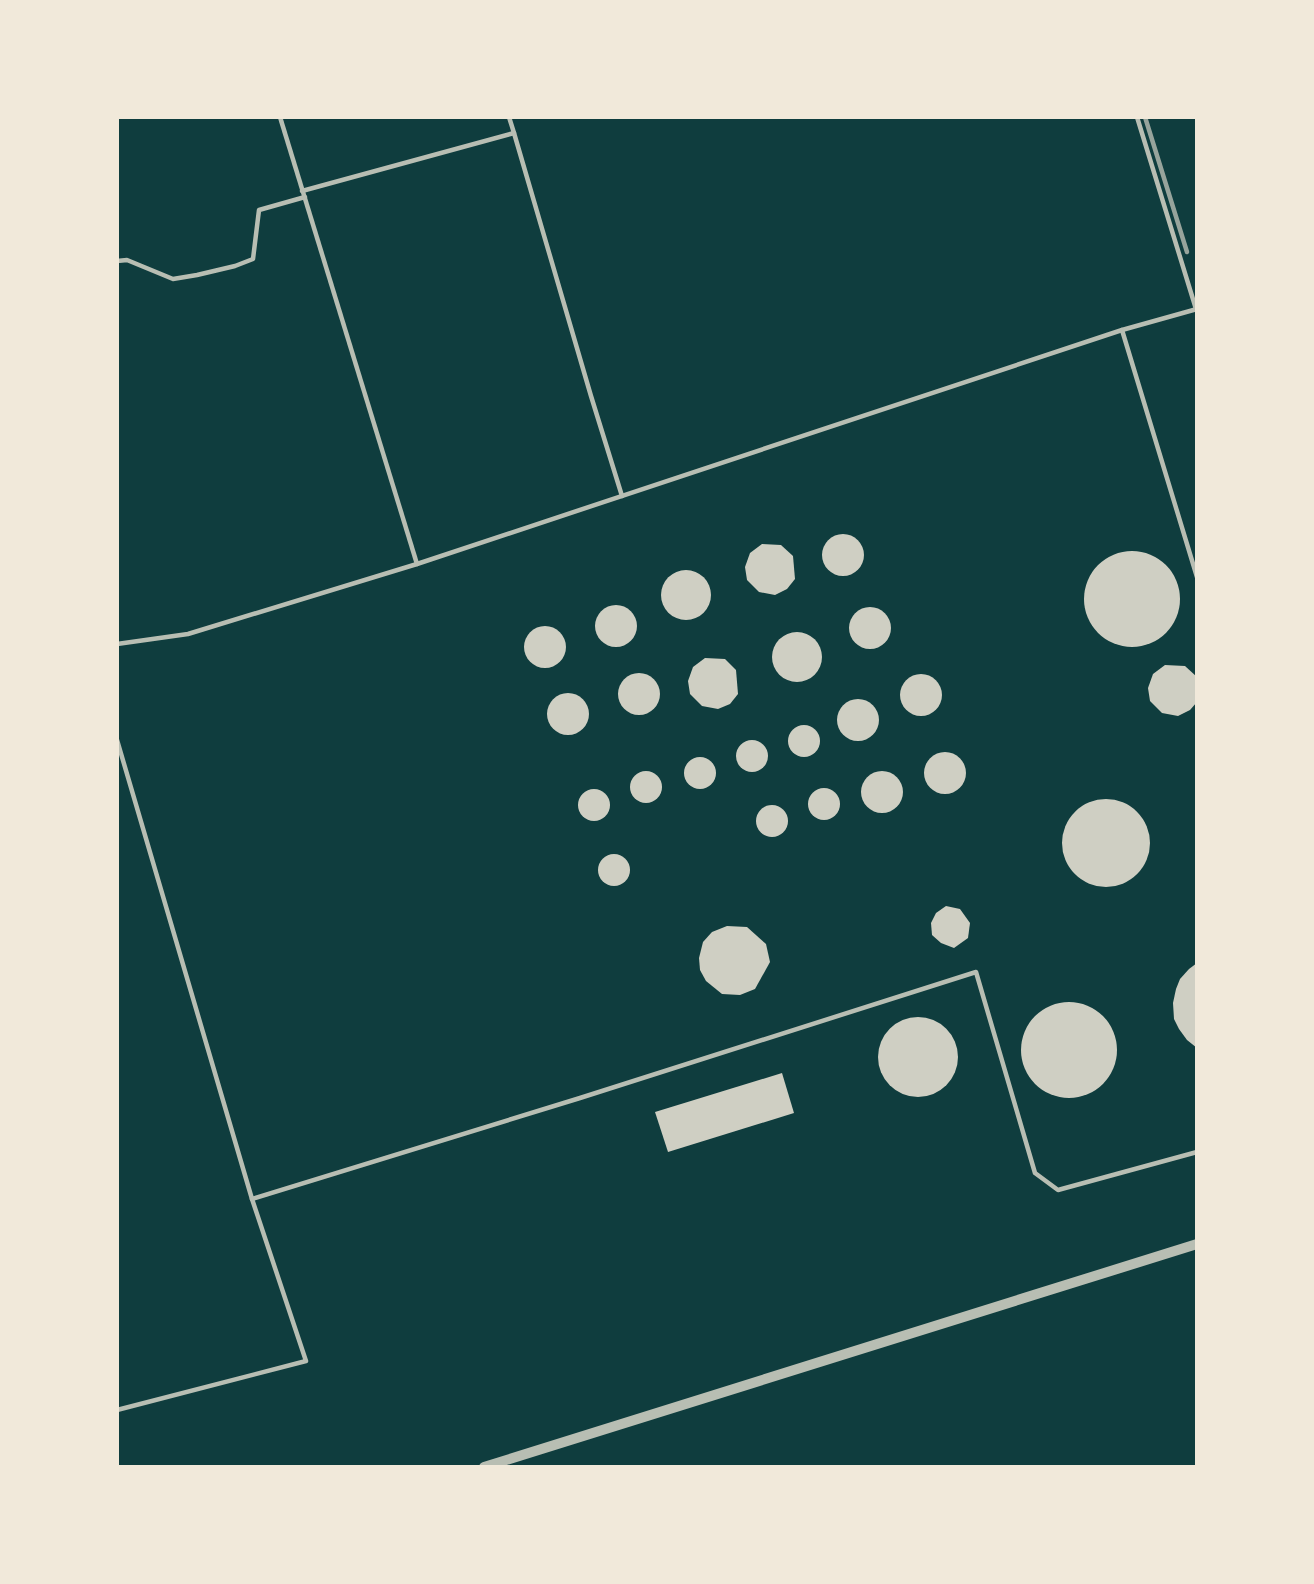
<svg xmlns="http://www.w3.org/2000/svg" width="1314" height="1584" font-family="'Nunito Sans',sans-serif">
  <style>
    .building { fill: #cfcfc3 }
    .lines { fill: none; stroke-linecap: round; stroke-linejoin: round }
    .service { stroke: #b8beb3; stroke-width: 4.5 }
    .tertiary { stroke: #b8beb3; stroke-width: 10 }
    .rail { stroke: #97a49c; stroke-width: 4.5 }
  </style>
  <rect width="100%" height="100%" fill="#0f3d3e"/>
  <g class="building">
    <circle cx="843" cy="555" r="21"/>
    <polygon points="762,544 781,545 793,556 795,579 787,589 775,595 759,592 747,580 745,567 750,553"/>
    <circle cx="1132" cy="599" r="48"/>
    <circle cx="686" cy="595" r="25"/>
    <circle cx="616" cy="626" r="21"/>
    <circle cx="870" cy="628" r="21"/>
    <circle cx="545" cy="647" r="21"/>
    <circle cx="797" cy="657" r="25"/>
    <polygon points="705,658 725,659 736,670 738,694 730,704 718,709 702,706 690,694 688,681 693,667"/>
    <polygon points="1165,665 1185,666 1197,677 1197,702 1190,710 1178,716 1162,713 1150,701 1148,688 1153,674"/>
    <circle cx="639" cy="694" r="21"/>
    <circle cx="921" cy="695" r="21"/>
    <circle cx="568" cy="714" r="21"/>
    <circle cx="858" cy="720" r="21"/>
    <circle cx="804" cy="741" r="16"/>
    <circle cx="752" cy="756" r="16"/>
    <circle cx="945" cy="773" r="21"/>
    <circle cx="700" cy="773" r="16"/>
    <circle cx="882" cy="792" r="21"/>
    <circle cx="646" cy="787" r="16"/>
    <circle cx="824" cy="804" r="16"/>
    <circle cx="594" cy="805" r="16"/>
    <circle cx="1106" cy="843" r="44"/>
    <circle cx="772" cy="821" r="16"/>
    <circle cx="614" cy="870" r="16"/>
    <polygon points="946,906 960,909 970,923 968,938 954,948 941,943 932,935 931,923 936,913"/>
    <polygon points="727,926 747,927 766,944 770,962 755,989 740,995 722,994 706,981 700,970 699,958 703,942 712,932"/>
    <polygon points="1197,963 1197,1048 1187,1040 1179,1029 1174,1019 1173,1003 1176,989 1180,979 1189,969"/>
    <circle cx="1069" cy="1050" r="48"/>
    <circle cx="918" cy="1057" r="40"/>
    <polygon points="782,1073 794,1113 668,1152 655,1112"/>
  </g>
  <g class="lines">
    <g class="service">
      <polyline points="280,117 417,564"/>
      <polyline points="1137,117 1196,309"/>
      <polyline points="514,133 591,396 622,496"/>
      <polyline points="302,191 514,133 509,117"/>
      <polyline points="117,261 127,260 173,279 197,275 235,266 253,259 259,210 305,197"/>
      <polyline points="1122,330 1197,577"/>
      <polyline points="117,644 188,634 417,564 1122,330 1197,309"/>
      <polyline points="117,740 252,1199 306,1361 117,1410"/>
      <polyline points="252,1199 580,1098 976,972 1035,1173 1058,1190 1197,1152"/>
    </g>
    <polyline class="tertiary" points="484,1467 1197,1244"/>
    <polyline class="rail" points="1145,117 1187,252"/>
  </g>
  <rect width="1314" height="1584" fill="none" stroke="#f1e9da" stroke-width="238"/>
</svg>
